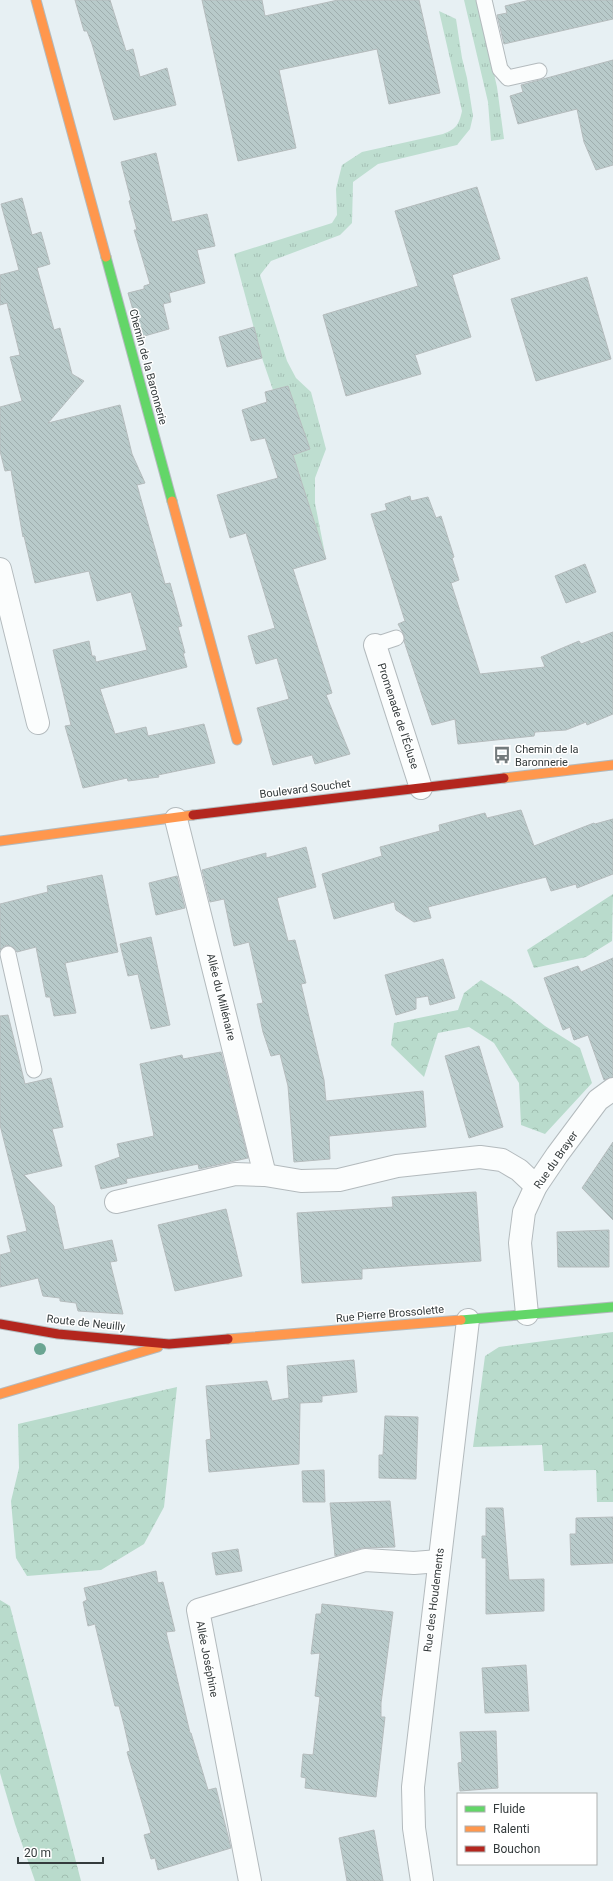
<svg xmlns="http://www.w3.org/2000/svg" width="613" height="1881" font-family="Roboto,sans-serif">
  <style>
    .grass { fill: url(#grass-tufts) }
    .forest { fill: url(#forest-crowns) }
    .building { fill: url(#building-back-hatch); stroke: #b5bcbd }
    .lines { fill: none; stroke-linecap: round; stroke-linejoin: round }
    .lane-casing { stroke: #b3babd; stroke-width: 17 }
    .street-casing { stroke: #b3babd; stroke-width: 24 }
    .fast-casing { stroke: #b3babd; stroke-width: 11 }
    .slow-casing { stroke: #b3babd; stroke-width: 11 }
    .jam-casing { stroke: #b3babd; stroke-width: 11 }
    .lane { stroke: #fbfdfd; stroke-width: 15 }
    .street { stroke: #fbfdfd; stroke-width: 22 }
    .fast { stroke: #63d668; stroke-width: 9 }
    .slow { stroke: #ff974d; stroke-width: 9 }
    .jam { stroke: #b3261e; stroke-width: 9 }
    .tree { fill: #6aa592 }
    .labels { text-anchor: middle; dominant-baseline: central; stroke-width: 3; stroke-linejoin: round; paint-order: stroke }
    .street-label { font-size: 11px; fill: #343b3c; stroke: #fff }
    .poi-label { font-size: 11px; fill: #343b3c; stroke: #fff; text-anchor: start }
  </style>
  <defs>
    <pattern id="grass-tufts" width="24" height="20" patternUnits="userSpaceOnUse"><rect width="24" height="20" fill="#beded0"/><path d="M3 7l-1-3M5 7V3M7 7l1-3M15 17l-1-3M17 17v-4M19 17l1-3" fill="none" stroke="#a4bfb4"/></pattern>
    <pattern id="forest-crowns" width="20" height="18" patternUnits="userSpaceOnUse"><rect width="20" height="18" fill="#b9dbcc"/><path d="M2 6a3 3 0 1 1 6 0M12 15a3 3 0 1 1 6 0" fill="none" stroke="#a0bdb0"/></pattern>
    <pattern id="building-back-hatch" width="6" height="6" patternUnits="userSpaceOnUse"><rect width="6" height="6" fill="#b8caca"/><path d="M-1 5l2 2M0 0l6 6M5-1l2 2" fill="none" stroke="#9faeae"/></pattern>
  </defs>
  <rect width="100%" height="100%" fill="#e7f0f3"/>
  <g class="grass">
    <polygon points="464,0 477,0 497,87 504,139 491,141 488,102"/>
    <path d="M439 11 456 19 462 58 467 78 473 116 470 129 457 145 378 164 353 182 352 223 340 235 271 261 260 275 287 361 296 378 311 392 326 449 315 478V503L326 559 293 455 310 449 288 387 273 390 262 358 234 254 332 223 337 215 336 189 342 165 362 152 443 134C456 129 459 125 462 111Z"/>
  </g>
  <g class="forest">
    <polygon points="613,894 612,941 586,957 534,968 527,950"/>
    <polygon points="481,980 511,999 545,1026 580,1048 592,1083 545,1134 521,1125 519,1083 494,1043 469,1027 438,1033 424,1077 391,1045 394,1023 458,1010 464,993"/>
    <polygon points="613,1332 613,1502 597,1502 596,1470 544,1471 542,1445 473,1447 485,1356 499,1347"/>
    <polygon points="177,1387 164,1507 144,1544 101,1570 27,1576 16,1558 11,1501 19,1468 18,1424"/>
    <polygon points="0,1600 10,1606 81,1881 35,1881 15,1824 0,1773"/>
  </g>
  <g class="building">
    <polygon points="75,0 110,0 126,51 133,49 140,77 167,68 176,105 114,120 92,44 87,31 84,31"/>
    <polygon points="202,0 262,0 265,16 338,0 419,0 440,93 389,104 377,49 279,70 296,148 238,161"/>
    <polygon points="530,0 613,0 613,19 504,44 497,15 507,13 505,6"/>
    <polygon points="613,60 613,165 596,170 584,142 577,109 518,124 510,96 523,92 521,85"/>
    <polygon points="156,153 172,222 207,214 215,246 197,250 205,283 169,293 171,302 163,304 169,329 141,337 128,293 144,289 144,286 150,284 134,230 137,230 129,201 131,200 121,162"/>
    <polygon points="477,187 500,259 452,275 471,337 415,355 421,374 346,396 323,315 418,286 395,211"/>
    <polygon points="22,198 32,235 41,232 50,264 37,268 54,330 60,328 72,374 84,381 48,423 120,405 132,454 145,483 137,485 165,584 170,583 182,626 178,627 185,653 183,653 187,667 100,689 115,734 146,727 148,736 204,724 215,763 158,775 159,777 128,781 127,778 83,788 65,726 71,725 53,650 89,641 92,656 95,656 96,662 147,650 131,592 97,601 89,571 35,583 24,536 23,537 11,470 5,471 0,451 0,407 22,401 10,357 20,355 7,303 0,305 0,275 19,270 1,204"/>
    <polygon points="587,277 611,359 536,381 511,299"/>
    <polygon points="254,327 262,358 227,367 219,337"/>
    <polygon points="288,386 310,449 293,455 326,559 293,569 332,693 326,695 350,754 315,764 312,755 273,765 257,708 289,699 277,658 256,664 248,636 275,628 246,533 230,538 217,495 278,478 265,438 251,441 242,410 267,402 265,392"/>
    <polygon points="410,496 411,501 428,497 436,518 441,516 454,557 452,558 459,580 451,583 480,674 545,667 541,657 579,641 581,644 613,632 613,714 587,725 586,722 566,730 535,732 534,736 458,744 455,719 432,725 404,641 404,635 398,624 405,621 371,514 387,510 385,504"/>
    <polygon points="585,564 596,592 566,603 555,576"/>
    <polygon points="521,810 534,846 594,823 595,824 613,819 613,874 577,888 576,884 551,891 546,877 428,907 431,918 414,922 396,910 394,902 334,919 322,874 382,856 380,847 440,831 439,825 485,813 487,818"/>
    <polygon points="306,847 316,887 277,898 288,941 295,940 306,983 301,984 324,1080 326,1101 423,1091 426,1127 329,1136 330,1159 294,1162 288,1086 280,1054 271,1056 263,1032 257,1004 263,1003 249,942 234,946 224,899 210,902 202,870 266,853 266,858"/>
    <polygon points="102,875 118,952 65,963 76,1013 54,1016 50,997 46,997 36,947 17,952 14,948 6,945 0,950 0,904 48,892 47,886"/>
    <polygon points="177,876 185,908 156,915 149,883"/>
    <polygon points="151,937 170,1025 151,1029 138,974 128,976 120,944"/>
    <polygon points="613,958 613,1077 604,1080 588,1035 574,1040 570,1027 563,1030 544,978 578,966 581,972"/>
    <polygon points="443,959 455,998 430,1005 428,996 416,998 416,1009 396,1015 385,975"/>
    <polygon points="8,1015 25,1084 51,1078 63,1127 52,1129 62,1166 24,1175 54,1206 64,1250 112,1240 117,1261 110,1262 123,1314 78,1311 76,1303 60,1301 60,1298 43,1296 38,1278 0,1287 0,1255 11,1252 7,1236 27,1231 0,1125 0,1016"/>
    <polygon points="479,1046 503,1127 469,1138 445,1056"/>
    <polygon points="221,1052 248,1158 199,1169 198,1164 126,1179 127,1183 101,1189 95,1166 120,1157 117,1144 154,1136 140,1064 182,1055 183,1059"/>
    <polygon points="613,1142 613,1220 582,1188"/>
    <polygon points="476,1192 481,1261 362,1269 362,1279 302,1283 297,1213 393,1207 392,1197"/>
    <polygon points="226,1209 242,1276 175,1291 158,1225"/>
    <polygon points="609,1230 609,1267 558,1267 557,1232"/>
    <polygon points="354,1360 357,1392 322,1396 322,1402 300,1403 299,1464 209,1472 206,1440 211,1439 206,1386 267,1381 272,1401 289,1398 287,1366"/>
    <polygon points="385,1416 418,1417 416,1479 379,1478 379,1455 383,1455"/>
    <polygon points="324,1470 325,1502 303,1502 302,1471"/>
    <polygon points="390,1501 395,1547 362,1548 335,1556 330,1503"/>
    <polygon points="486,1508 503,1508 509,1580 544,1579 544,1611 486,1614 486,1558 482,1558 482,1536 486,1536"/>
    <polygon points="613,1517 613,1563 571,1565 570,1534 576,1534 576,1518"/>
    <polygon points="238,1549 242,1571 216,1575 212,1553"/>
    <polygon points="156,1571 158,1583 163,1582 175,1631 166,1632 190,1733 191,1733 208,1790 216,1788 231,1848 158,1870 155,1858 151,1859 144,1835 151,1833 127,1752 130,1751 124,1725 119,1706 115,1706 95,1624 88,1626 83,1602 87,1600 84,1588"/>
    <polygon points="322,1604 393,1612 381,1703 381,1717 385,1717 376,1797 305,1788 306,1778 301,1777 303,1754 313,1755 320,1697 315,1696 320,1653 311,1654 316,1614 321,1614"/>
    <polygon points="526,1665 529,1711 485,1713 482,1668"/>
    <polygon points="496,1731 498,1788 460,1791 458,1763 462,1762 460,1732"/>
    <polygon points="374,1830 383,1881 347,1881 339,1838"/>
  </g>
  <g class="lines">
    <g class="lane-casing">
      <g id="lane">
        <polyline points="484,0 500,69 508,78 539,71"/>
        <polyline points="375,645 396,638"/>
        <polyline points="8,954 34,1070"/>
      </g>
    </g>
    <g class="street-casing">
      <g id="street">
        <polyline points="0,569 38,723"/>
        <polyline points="375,645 421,788"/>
        <polyline points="176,819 265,1175"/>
        <polyline points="116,1202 235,1174 265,1175 301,1181 339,1180 397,1166 480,1157 502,1160 519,1170 536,1186"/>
        <polyline points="527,1314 520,1243 524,1212 536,1186 557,1155 598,1100 613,1089"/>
        <polyline points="250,1881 198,1610 365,1560 414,1563 439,1561"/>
        <polyline points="422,1881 414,1828 413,1787 468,1320"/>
      </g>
    </g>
    <g class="fast-casing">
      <g id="fast">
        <polyline points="106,257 172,501"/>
        <polyline points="461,1320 613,1307"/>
      </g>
    </g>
    <g class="slow-casing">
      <g id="slow">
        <polyline points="36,0 106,257"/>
        <polyline points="172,501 237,740"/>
        <polyline points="504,778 613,765"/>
        <polyline points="0,841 193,815"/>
        <polyline points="228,1339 461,1320"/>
        <polyline points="0,1394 158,1347"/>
      </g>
    </g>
    <g class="jam-casing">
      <g id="jam">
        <polyline points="193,815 504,778"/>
        <polyline points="0,1324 58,1334 169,1344 228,1339"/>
      </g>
    </g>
    <use href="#lane" class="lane"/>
    <use href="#street" class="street"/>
    <use href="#fast" class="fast"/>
    <use href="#slow" class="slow"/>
    <use href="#jam" class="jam"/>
  </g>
  <circle class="tree" cx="40" cy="1349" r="6"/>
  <defs>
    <g id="bus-bare" transform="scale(1.38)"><path d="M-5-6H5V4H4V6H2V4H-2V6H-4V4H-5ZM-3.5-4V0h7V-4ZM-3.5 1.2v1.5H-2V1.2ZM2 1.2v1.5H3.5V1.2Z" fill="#737a7c" stroke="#fff" stroke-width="2.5" paint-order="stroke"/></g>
  </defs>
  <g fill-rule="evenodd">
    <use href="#bus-bare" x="502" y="755"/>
  </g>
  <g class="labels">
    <g class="street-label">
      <text transform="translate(148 367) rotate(75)">Chemin de la Baronnerie</text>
      <text transform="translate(398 716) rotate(72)">Promenade de l'Écluse</text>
      <text transform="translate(305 789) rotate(-7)">Boulevard Souchet</text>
      <text transform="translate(221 997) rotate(76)">Allée du Millénaire</text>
      <text transform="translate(556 1160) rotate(-55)">Rue du Brayer</text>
      <text transform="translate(390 1314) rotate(-5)">Rue Pierre Brossolette</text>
      <text transform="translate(86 1323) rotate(6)">Route de Neuilly</text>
      <text transform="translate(434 1600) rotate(-83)">Rue des Houdements</text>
      <text transform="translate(207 1659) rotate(79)">Allée Joséphine</text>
    </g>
    <g class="poi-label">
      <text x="515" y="749">Chemin de la<tspan x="515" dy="13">Baronnerie</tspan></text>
    </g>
  </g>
  <rect x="457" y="1793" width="140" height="72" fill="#ffffff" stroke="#aeb1b1"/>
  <rect x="465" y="1806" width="20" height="6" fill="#63d668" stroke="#aeb1b1"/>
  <text x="493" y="1813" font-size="12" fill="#343b3c">Fluide</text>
  <rect x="465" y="1826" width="20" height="6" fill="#ff974d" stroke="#aeb1b1"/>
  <text x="493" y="1833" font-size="12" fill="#343b3c">Ralenti</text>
  <rect x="465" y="1846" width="20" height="6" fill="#b3261e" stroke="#aeb1b1"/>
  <text x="493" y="1853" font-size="12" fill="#343b3c">Bouchon</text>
  <path d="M18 1857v6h85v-6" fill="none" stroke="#343b3c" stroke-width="2"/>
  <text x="24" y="1857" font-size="12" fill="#343b3c" stroke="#ffffff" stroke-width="3" paint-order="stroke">20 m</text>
</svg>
